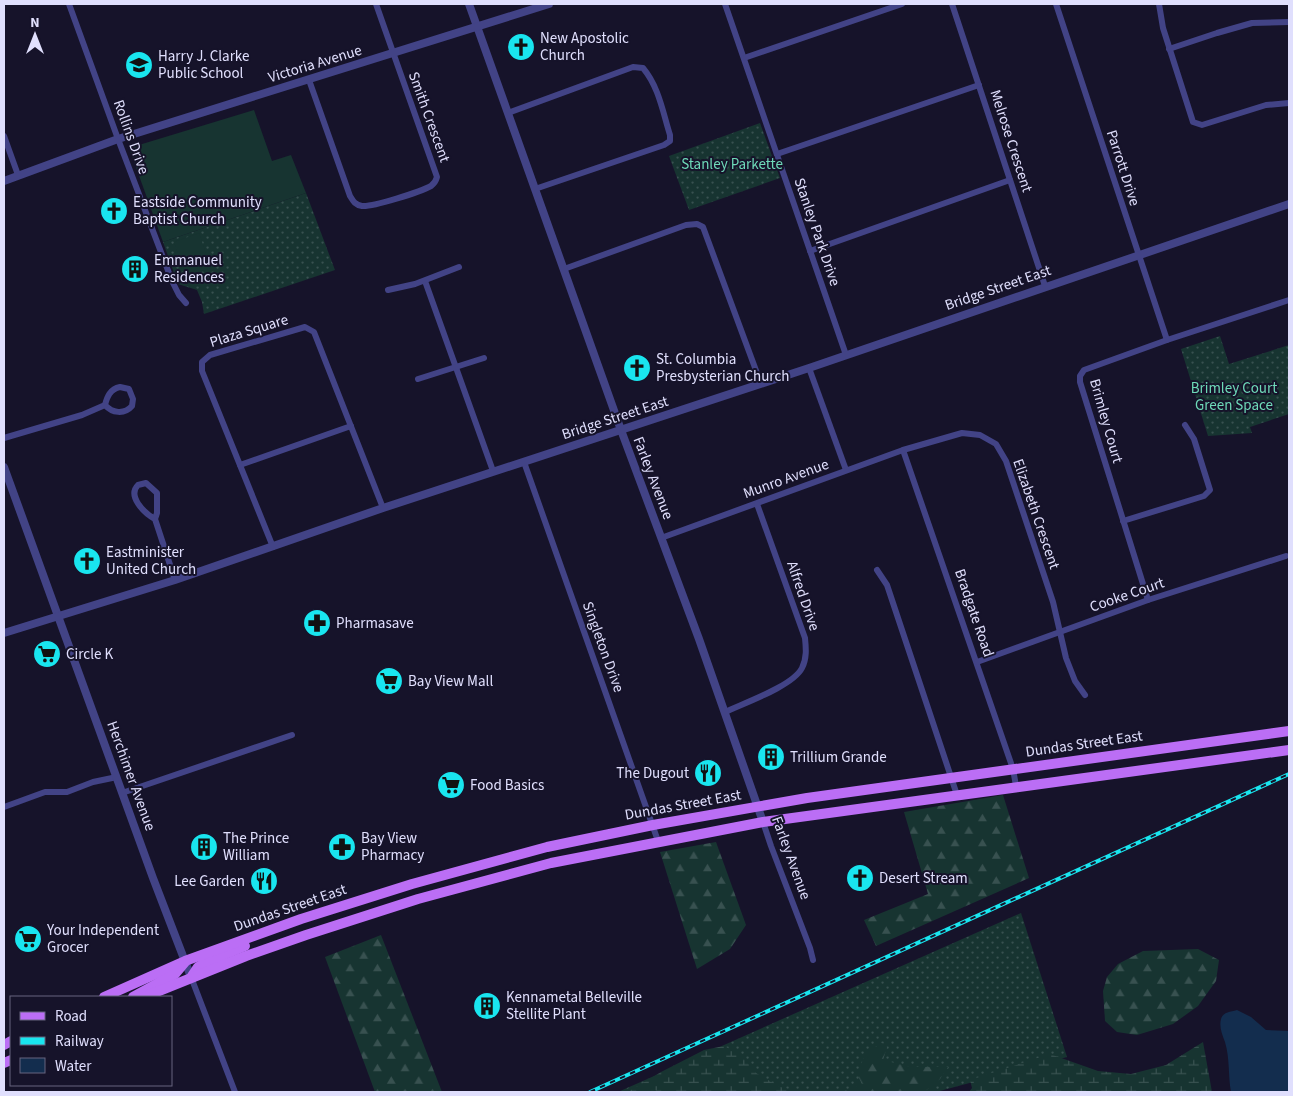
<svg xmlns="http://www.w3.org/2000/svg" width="1293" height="1096" font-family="'Source Sans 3',sans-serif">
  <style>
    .grass { fill: url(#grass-dots) }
    .forest { fill: url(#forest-firs) }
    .wetland { fill: url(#wetland-marsh) }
    .pitch { fill: #173431 }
    .water { fill: #132d4e }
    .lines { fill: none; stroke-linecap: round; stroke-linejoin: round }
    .minor { stroke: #424386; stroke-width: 6 }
    .tertiary { stroke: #424386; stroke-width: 8 }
    .primary { stroke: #bb6ef5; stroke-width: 10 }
    .rail-casing { stroke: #19e5ef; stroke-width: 4 }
    .rail { stroke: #16132a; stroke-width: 2; stroke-dasharray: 5.5; stroke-linecap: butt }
    .labels { text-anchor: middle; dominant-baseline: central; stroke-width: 4; stroke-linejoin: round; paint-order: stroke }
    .poi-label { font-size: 15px; fill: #e0dffd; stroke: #16132a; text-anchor: start }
    .street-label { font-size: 15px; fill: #e0dffd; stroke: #16132a }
    .park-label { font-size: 15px; fill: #6ed9b8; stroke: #16132a }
  </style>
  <defs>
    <pattern id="grass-dots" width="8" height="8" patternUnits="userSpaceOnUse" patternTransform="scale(1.25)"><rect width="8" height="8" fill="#173431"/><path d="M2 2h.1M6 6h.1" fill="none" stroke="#385150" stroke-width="1.8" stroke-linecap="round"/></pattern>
    <pattern id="forest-firs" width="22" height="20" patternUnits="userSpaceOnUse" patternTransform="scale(1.25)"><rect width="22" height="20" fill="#173431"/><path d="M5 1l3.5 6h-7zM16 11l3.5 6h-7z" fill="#385150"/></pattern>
    <pattern id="wetland-marsh" width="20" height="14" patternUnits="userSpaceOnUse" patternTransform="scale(1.25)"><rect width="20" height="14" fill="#173431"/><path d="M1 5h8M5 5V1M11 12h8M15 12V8" fill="none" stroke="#385150"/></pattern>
  </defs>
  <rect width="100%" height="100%" fill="#16132a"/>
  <g class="grass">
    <polygon points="760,123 780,178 689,210 669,156"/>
    <polygon points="306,193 335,270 204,314 202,302 197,290 178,284 163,242"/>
    <polygon points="1220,336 1229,364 1289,345 1289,414 1250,427 1252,433 1208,436 1181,349"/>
    <polygon points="1021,913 1067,1057 936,1092 618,1092"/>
  </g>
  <g class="forest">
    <polygon points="1003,795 1029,878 876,946 864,920 928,894 904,812"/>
    <polygon points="716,842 746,925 730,949 697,969 660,852"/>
    <polygon points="381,935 442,1092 375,1092 325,957"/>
    <polygon points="1198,949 1219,960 1216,981 1198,1006 1173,1024 1137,1035 1117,1032 1105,1021 1103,991 1107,977 1118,964 1143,951"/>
    <polygon points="882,1043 887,1047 883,1060 911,1067 948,1067 940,1079 924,1092 842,1092 862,1084 857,1074 866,1052"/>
  </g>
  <g class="wetland">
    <polygon points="1203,1042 1212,1092 969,1092 972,1088 970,1080 1050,1054 1098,1071 1131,1074 1166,1065"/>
    <polygon points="724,1046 741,1055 756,1073 780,1087 801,1092 660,1092 655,1090 628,1092 661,1072 704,1050"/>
  </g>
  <g class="pitch">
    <polygon points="254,110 272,161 291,155 306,193 163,242 129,148"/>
    <polygon points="199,233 211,268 186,277 174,242"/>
  </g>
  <path class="water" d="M1237 1010 1251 1017 1266 1030 1289 1031V1092H1231C1228 1075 1230 1059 1225 1042 1222 1034 1219 1027 1221 1019 1223 1012 1230 1012 1237 1010Z"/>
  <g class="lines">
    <g class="minor">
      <polyline points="69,4 118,139 172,281 179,295 186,303"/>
      <polyline points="725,4 846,355"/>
      <polyline points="952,4 1045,286"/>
      <polyline points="1056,4 1167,340"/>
      <polyline points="1159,4 1163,28 1193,122 1202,125 1266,105 1289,103"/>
      <polyline points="1169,49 1217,33 1252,23 1289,22"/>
      <polyline points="744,58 902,4"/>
      <path d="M309 80 350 196C353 201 355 205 362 206 373 207 420 192 431 186 435 183 436 181 437 177L376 4"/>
      <path d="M508 113 633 67 643 68C659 87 663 113 670 135V141L664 145 535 189"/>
      <polyline points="4,136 18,175"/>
      <polyline points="777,154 979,85"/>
      <polyline points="810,251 1010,180"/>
      <polyline points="564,269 686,225 697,224 703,227 761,384"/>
      <polyline points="425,281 493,471"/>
      <polyline points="388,290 415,284 459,267"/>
      <polyline points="809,368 846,470"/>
      <polyline points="418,379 484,358"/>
      <path d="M120 387 129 389 133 399 132 406C124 415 112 413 105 405 107 397 110 389 120 387Z"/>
      <polyline points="4,438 82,415 105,405"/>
      <polyline points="903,450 1013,769 1016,786"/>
      <polyline points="524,462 658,841"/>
      <polyline points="240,465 351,426"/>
      <path d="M155 519C144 513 127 496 138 485L146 483 157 493V513L155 519 175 580"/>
      <polyline points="1123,521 1204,496 1210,490 1194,439 1185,425"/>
      <polyline points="661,538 903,450 962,433 980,435 996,444 1006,461 1053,602 1066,658 1075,681 1085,695"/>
      <polyline points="273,547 202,371 202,362 210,355 305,327 314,332 383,508"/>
      <polyline points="877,570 887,585 957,795"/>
      <polyline points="1148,600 1080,382 1080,376 1084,370 1167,340 1289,300"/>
      <polyline points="977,662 1148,600 1286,556"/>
      <path d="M725 712C744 703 793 686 802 668 807 658 806 648 805 638L757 504"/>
      <polyline points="122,793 292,735"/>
      <polyline points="4,807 45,792 67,792 93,782 117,777"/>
      <polyline points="763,822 771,846 810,948 813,960"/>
      <polyline points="191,977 235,1092"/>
    </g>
    <g class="tertiary">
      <polyline points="469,4 621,430 699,639 763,822"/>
      <polyline points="4,181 118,139 549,4"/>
      <polyline points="4,467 153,878 191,977"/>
      <polyline points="4,633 175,580 383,508 809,368 1289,204"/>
    </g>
    <g class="primary">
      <polyline points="192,976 198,967 203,964 245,946"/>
      <polyline points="104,997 185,961 301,919 412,884 547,847 653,825 807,798 1289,731"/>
      <polyline points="133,997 175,974 185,962"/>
      <polyline points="144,997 246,956 306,935 418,899 551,863 763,822 1289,750"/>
      <polyline points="4,1045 11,1041"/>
      <polyline points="4,1063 11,1060"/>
    </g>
    <g class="rail-casing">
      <polyline id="rail" points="590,1092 1289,774"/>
    </g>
    <use href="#rail" class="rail"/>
  </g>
  <defs>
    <g id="church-disc" transform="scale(1.4375)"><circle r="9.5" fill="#19e5ef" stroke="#16132a"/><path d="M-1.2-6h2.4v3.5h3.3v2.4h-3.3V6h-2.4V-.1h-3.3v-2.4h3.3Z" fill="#111"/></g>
    <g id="school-disc" transform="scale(1.4375)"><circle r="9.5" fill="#19e5ef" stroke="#16132a"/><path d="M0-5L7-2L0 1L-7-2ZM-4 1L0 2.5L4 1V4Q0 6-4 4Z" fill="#111"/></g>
    <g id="building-disc" transform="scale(1.4375)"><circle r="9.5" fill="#19e5ef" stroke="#16132a"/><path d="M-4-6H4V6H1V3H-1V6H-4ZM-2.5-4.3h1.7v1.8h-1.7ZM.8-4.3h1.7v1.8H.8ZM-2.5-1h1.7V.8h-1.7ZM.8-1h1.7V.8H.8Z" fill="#111"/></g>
    <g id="pharmacy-disc" transform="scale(1.4375)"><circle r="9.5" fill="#19e5ef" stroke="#16132a"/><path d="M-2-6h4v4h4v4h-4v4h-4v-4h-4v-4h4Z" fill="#111"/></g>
    <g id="supermarket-disc" transform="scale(1.4375)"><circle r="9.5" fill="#19e5ef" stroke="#16132a"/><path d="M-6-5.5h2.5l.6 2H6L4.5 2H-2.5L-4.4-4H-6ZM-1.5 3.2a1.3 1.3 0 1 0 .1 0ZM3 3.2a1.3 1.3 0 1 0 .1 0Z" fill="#111"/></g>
    <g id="restaurant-disc" transform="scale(1.4375)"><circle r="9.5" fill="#19e5ef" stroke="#16132a"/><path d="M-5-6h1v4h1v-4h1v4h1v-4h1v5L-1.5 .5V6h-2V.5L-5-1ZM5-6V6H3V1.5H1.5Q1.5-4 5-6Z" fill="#111"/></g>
  </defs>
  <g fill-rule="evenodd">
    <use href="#church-disc" x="521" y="47"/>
    <use href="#school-disc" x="139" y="65"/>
    <use href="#church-disc" x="114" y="211"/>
    <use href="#building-disc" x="135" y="269"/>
    <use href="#church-disc" x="637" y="368"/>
    <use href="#church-disc" x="87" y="561"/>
    <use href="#pharmacy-disc" x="317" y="623"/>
    <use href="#supermarket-disc" x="47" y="654"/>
    <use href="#supermarket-disc" x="389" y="681"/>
    <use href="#building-disc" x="771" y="757"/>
    <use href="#restaurant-disc" x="708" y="773"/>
    <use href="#supermarket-disc" x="451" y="785"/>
    <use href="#building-disc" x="204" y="847"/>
    <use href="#pharmacy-disc" x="342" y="847"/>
    <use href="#church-disc" x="860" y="878"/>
    <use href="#restaurant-disc" x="264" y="881"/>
    <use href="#supermarket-disc" x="28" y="939"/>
    <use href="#building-disc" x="487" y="1006"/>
  </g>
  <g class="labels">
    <g class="poi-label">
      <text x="540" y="38">New Apostolic<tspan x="540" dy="17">Church</tspan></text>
      <text x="158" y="56">Harry J. Clarke<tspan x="158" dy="17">Public School</tspan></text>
      <text x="133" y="202">Eastside Community<tspan x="133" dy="17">Baptist Church</tspan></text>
      <text x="154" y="260">Emmanuel<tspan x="154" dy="17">Residences</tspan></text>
      <text x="656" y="359">St. Columbia<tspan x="656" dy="17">Presbysterian Church</tspan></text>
      <text x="106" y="552">Eastminister<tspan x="106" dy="17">United Church</tspan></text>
      <text x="336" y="623">Pharmasave</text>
      <text x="66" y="654">Circle K</text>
      <text x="408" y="681">Bay View Mall</text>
      <text x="790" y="757">Trillium Grande</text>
      <text x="689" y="773" text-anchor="end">The Dugout</text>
      <text x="470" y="785">Food Basics</text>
      <text x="223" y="838">The Prince<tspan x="223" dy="17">William</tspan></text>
      <text x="361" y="838">Bay View<tspan x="361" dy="17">Pharmacy</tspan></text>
      <text x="879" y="878">Desert Stream</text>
      <text x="245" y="881" text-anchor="end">Lee Garden</text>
      <text x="47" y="930">Your Independent<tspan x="47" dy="17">Grocer</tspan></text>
      <text x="506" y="997">Kennametal Belleville<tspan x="506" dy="17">Stellite Plant</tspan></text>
    </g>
    <g class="street-label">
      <text transform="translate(315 64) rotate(-17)">Victoria Avenue</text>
      <text transform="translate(429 117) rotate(70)">Smith Crescent</text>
      <text transform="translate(131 137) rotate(70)">Rollins Drive</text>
      <text transform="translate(1011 141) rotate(72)">Melrose Crescent</text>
      <text transform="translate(1123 168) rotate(72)">Parrott Drive</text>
      <text transform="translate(817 232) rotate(71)">Stanley Park Drive</text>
      <text transform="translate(998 288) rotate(-19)">Bridge Street East</text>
      <text transform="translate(249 331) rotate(-17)">Plaza Square</text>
      <text transform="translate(615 418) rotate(-18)">Bridge Street East</text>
      <text transform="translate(1106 421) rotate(74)">Brimley Court</text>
      <text transform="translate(653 478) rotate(69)">Farley Avenue</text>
      <text transform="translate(786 479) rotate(-20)">Munro Avenue</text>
      <text transform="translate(1036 514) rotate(71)">Elizabeth Crescent</text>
      <text transform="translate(1127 595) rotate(-19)">Cooke Court</text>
      <text transform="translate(803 596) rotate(71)">Alfred Drive</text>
      <text transform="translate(974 613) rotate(71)">Bradgate Road</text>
      <text transform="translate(603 647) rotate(70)">Singleton Drive</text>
      <text transform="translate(1084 744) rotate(-8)">Dundas Street East</text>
      <text transform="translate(131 776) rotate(70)">Herchimer Avenue</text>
      <text transform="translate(683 805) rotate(-10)">Dundas Street East</text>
      <text transform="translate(791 858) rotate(70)">Farley Avenue</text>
      <text transform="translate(290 908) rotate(-19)">Dundas Street East</text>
    </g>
    <g class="park-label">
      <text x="732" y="164">Stanley Parkette</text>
      <text x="1234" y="388">Brimley Court<tspan x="1234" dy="17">Green Space</tspan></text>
    </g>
  </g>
  <rect width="1293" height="1096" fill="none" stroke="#e0dffd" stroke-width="10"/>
  <rect x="10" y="996" width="162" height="90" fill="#16132a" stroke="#67657e"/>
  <rect x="20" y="1012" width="25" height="8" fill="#bb6ef5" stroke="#67657e"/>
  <text x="55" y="1021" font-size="15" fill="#e0dffd">Road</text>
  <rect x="20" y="1037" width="25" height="8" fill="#19e5ef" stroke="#67657e"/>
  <text x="55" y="1046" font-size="15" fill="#e0dffd">Railway</text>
  <rect x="20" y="1058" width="25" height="15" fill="#132d4e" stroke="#67657e"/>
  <text x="55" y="1071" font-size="15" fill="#e0dffd">Water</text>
  <g transform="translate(35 35)" stroke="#16132a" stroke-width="4" paint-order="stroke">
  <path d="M0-4L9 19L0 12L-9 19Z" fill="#e0dffd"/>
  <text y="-8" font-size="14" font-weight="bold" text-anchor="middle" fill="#e0dffd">N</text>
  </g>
</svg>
